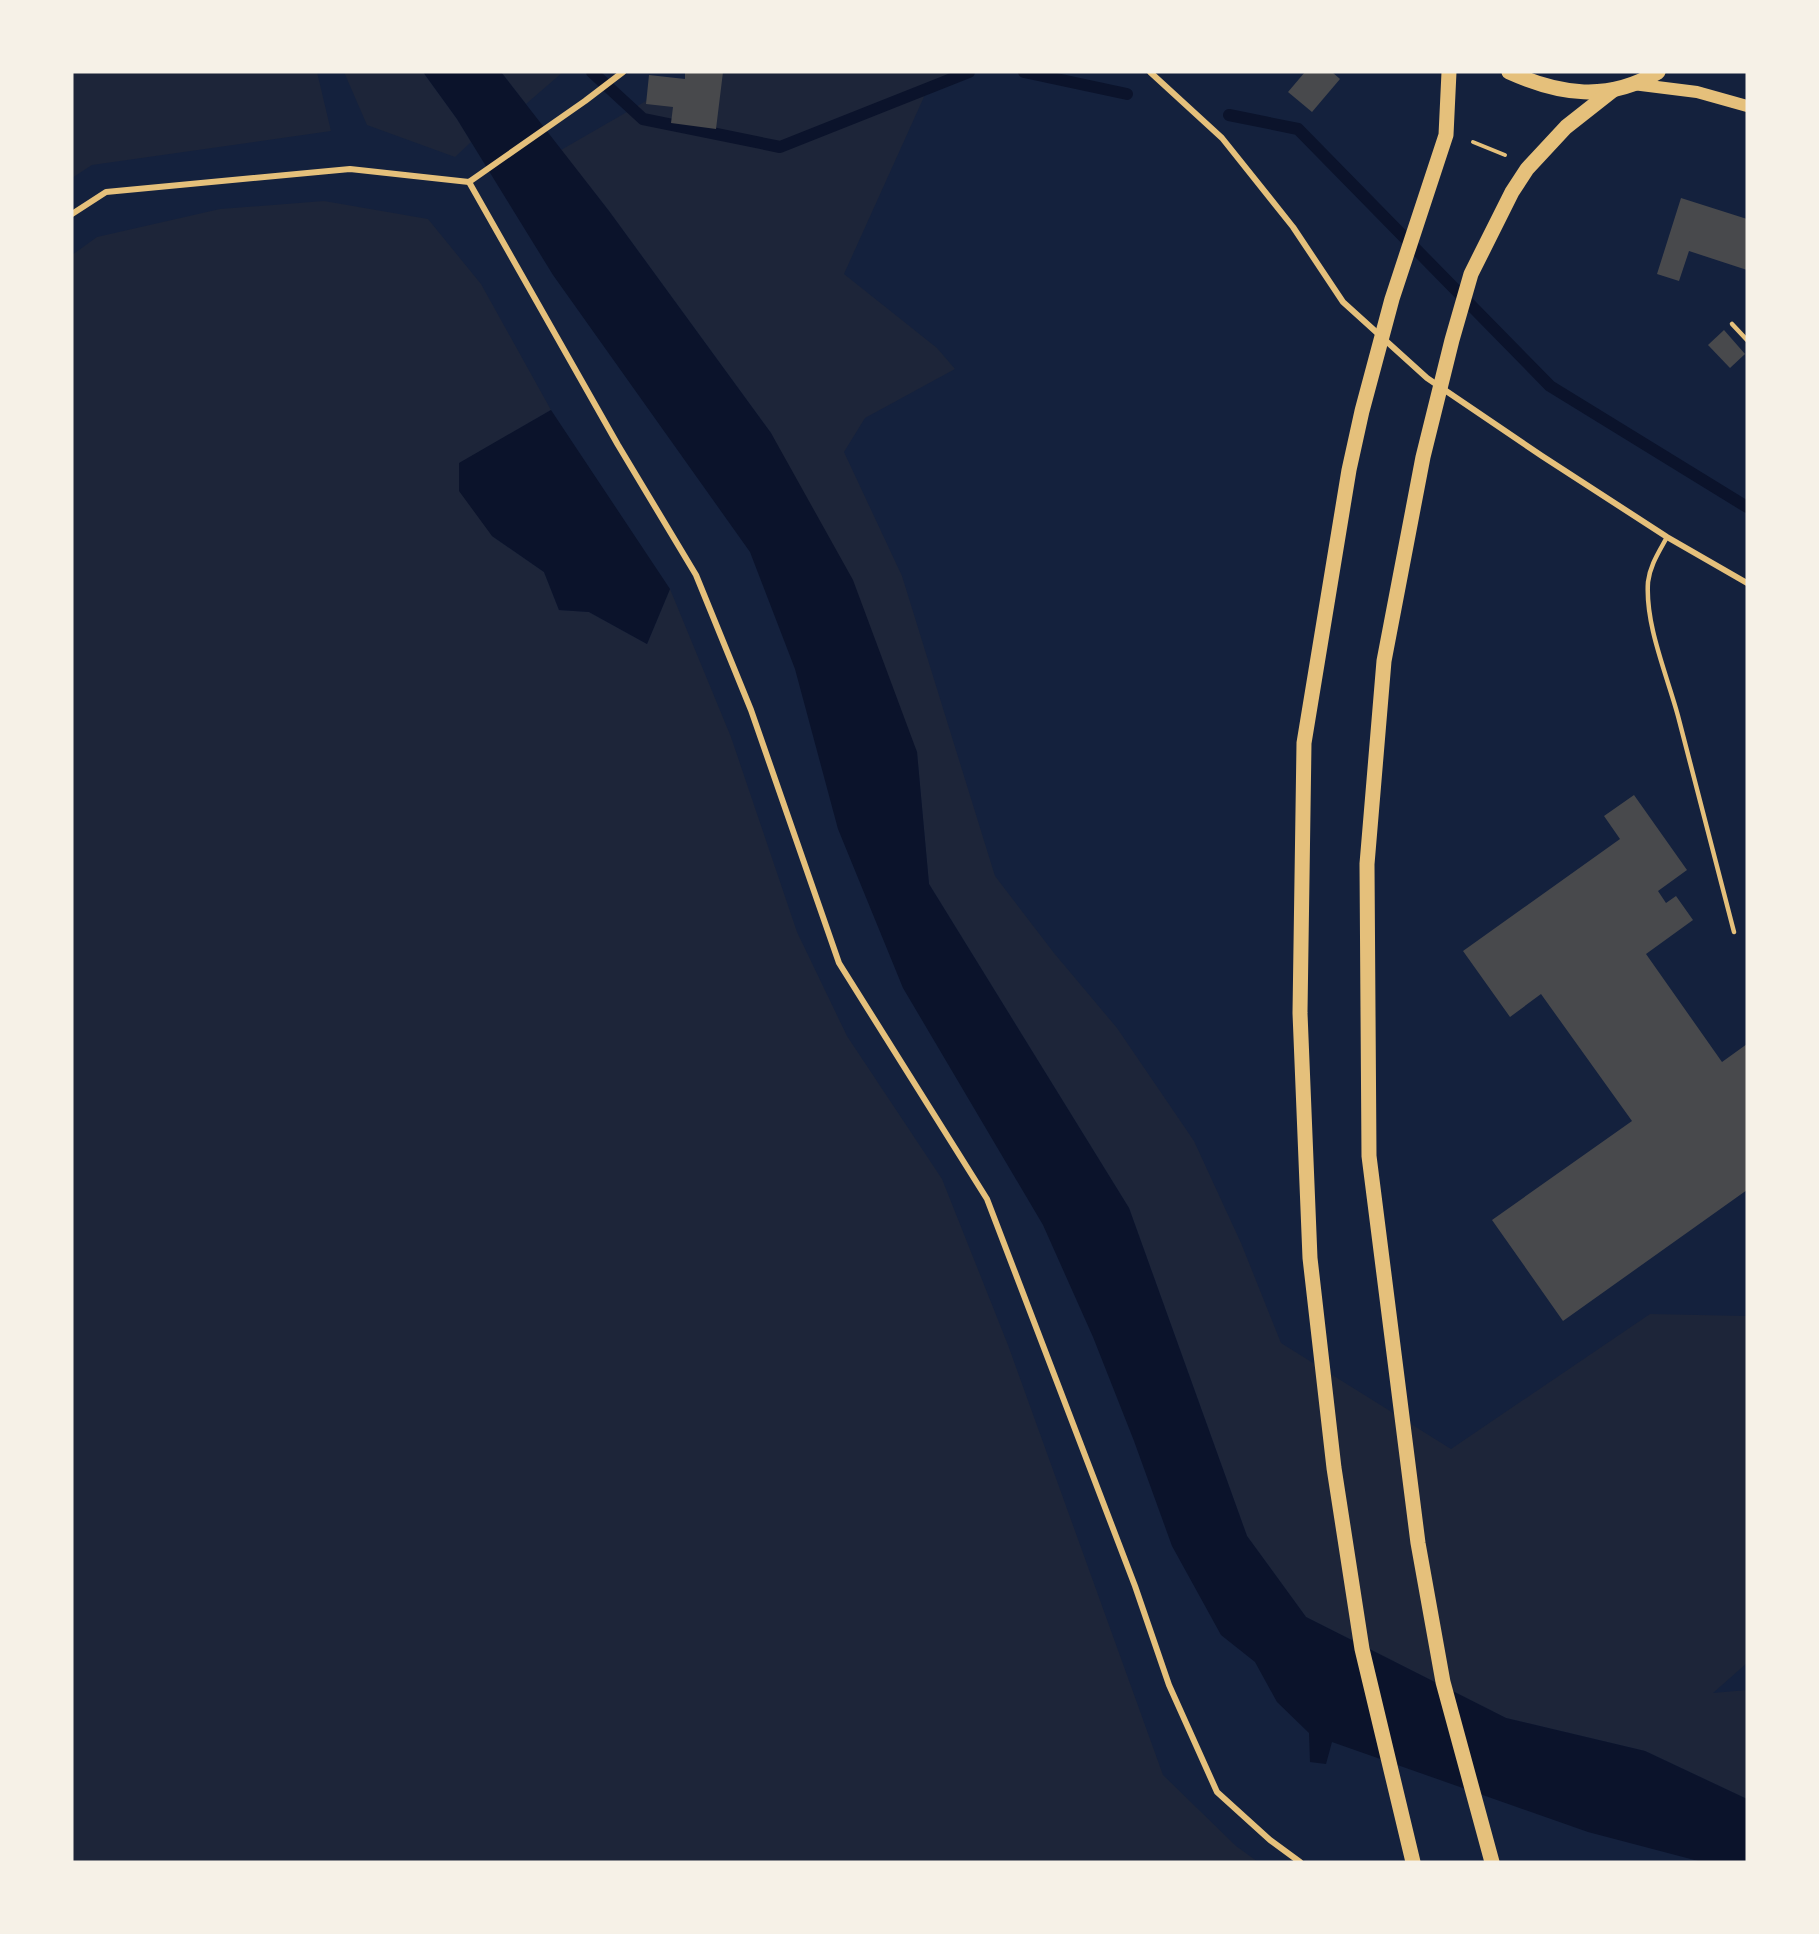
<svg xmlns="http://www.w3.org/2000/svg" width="1819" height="1934" font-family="Montserrat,sans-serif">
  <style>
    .green { fill: #1d2539 }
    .water { fill: #0b132b }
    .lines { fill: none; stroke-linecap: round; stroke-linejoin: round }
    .stream { stroke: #0b132b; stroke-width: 12 }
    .building { fill: #48494c }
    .path { stroke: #e5c07b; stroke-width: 4 }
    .service { stroke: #e5c07b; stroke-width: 4.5 }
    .minor { stroke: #e5c07b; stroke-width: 6 }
    .secondary { stroke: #e5c07b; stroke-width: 12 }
    .primary { stroke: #e5c07b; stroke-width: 15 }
  </style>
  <rect width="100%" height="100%" fill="#14213d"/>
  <g class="green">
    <polygon points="72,72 317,72 331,131 92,165 72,178"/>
    <polygon points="344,72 423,72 457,119 471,142 455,157 367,125"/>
    <polygon points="501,72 563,72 526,104"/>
    <polygon points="690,72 969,72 928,88 844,274 937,348 955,369 865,418 844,452 902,576 995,876 1054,953 1117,1028 1194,1141 1241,1243 1281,1343 1451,1449 1650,1314 1747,1316 1747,1663 1713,1693 1747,1690 1747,1799 1645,1751 1506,1718 1306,1617 1247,1536 1129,1208 929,884 917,752 771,433 609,211 561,150 684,79"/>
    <polygon points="324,201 428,219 481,284 551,410 460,463 492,536 544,572 559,610 589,612 647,644 670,589 731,737 797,932 847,1036 942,1179 1008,1345 1163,1775 1236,1846 1258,1862 72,1862 72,255 97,237 220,209"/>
  </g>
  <g class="water">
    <polygon points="423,72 501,72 609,211 771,433 853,580 917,752 929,884 1129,1208 1247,1536 1306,1617 1506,1718 1645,1751 1747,1799 1747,1862 1702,1862 1588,1832 1332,1742 1326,1764 1310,1762 1309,1733 1277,1702 1255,1662 1221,1635 1172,1546 1134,1441 1093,1337 1043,1225 903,988 838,829 795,669 750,552 553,275 457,119"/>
    <polygon points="551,410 670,589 647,644 589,612 559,610 544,572 492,536 459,491 459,463"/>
  </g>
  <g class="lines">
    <g class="stream">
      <polyline points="592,72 643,119 780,147 969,72"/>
      <polyline points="1024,72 1127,94"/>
      <polyline points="1229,115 1298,129 1550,386 1747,507"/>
    </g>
  </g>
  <g class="building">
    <polygon points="685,72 723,72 716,129 671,123 673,107 646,104 649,75 685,79"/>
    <polygon points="1305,72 1332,72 1340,79 1312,112 1288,92"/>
    <polygon points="1681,198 1747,219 1747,270 1689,251 1679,281 1657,274"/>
    <polygon points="1724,330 1745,354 1730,368 1708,345"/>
    <polygon points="1634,795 1687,870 1658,891 1666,903 1676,896 1693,920 1646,954 1722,1062 1747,1044 1747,1190 1563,1321 1492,1220 1632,1121 1541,994 1510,1017 1463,951 1620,839 1604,816"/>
  </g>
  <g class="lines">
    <polyline class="path" points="1473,142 1505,155"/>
    <g class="service">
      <polyline points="1732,324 1747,340"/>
      <path d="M1667 537C1659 552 1650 565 1648 582 1645 625 1667 675 1678 716 1697 788 1715 860 1734 932"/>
    </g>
    <g class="minor">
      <polyline points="1150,72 1222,138 1293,227 1343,302 1427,378 1542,456 1667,537 1747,583"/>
      <polyline points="469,182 618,445 696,575 751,710 839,963 987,1199 1135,1586 1169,1685 1217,1792 1270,1840 1300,1862"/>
      <polyline points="72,214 106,192 350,169 469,182 585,101 623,72"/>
    </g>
    <polyline class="secondary" points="1633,84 1697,92 1747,106"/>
    <g class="primary">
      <path d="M1509 72C1560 95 1608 102 1658 72"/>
      <polyline points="1413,1862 1362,1649 1334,1468 1310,1258 1300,1013 1304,743 1349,470 1362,411 1392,299 1446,135 1449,72"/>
      <polyline points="1492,1862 1443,1682 1418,1543 1369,1156 1367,864 1384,661 1423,457 1452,340 1471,274 1512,192 1527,169 1566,127 1613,90"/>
    </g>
  </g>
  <rect width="1819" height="1934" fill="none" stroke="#f6f1e7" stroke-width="147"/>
</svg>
